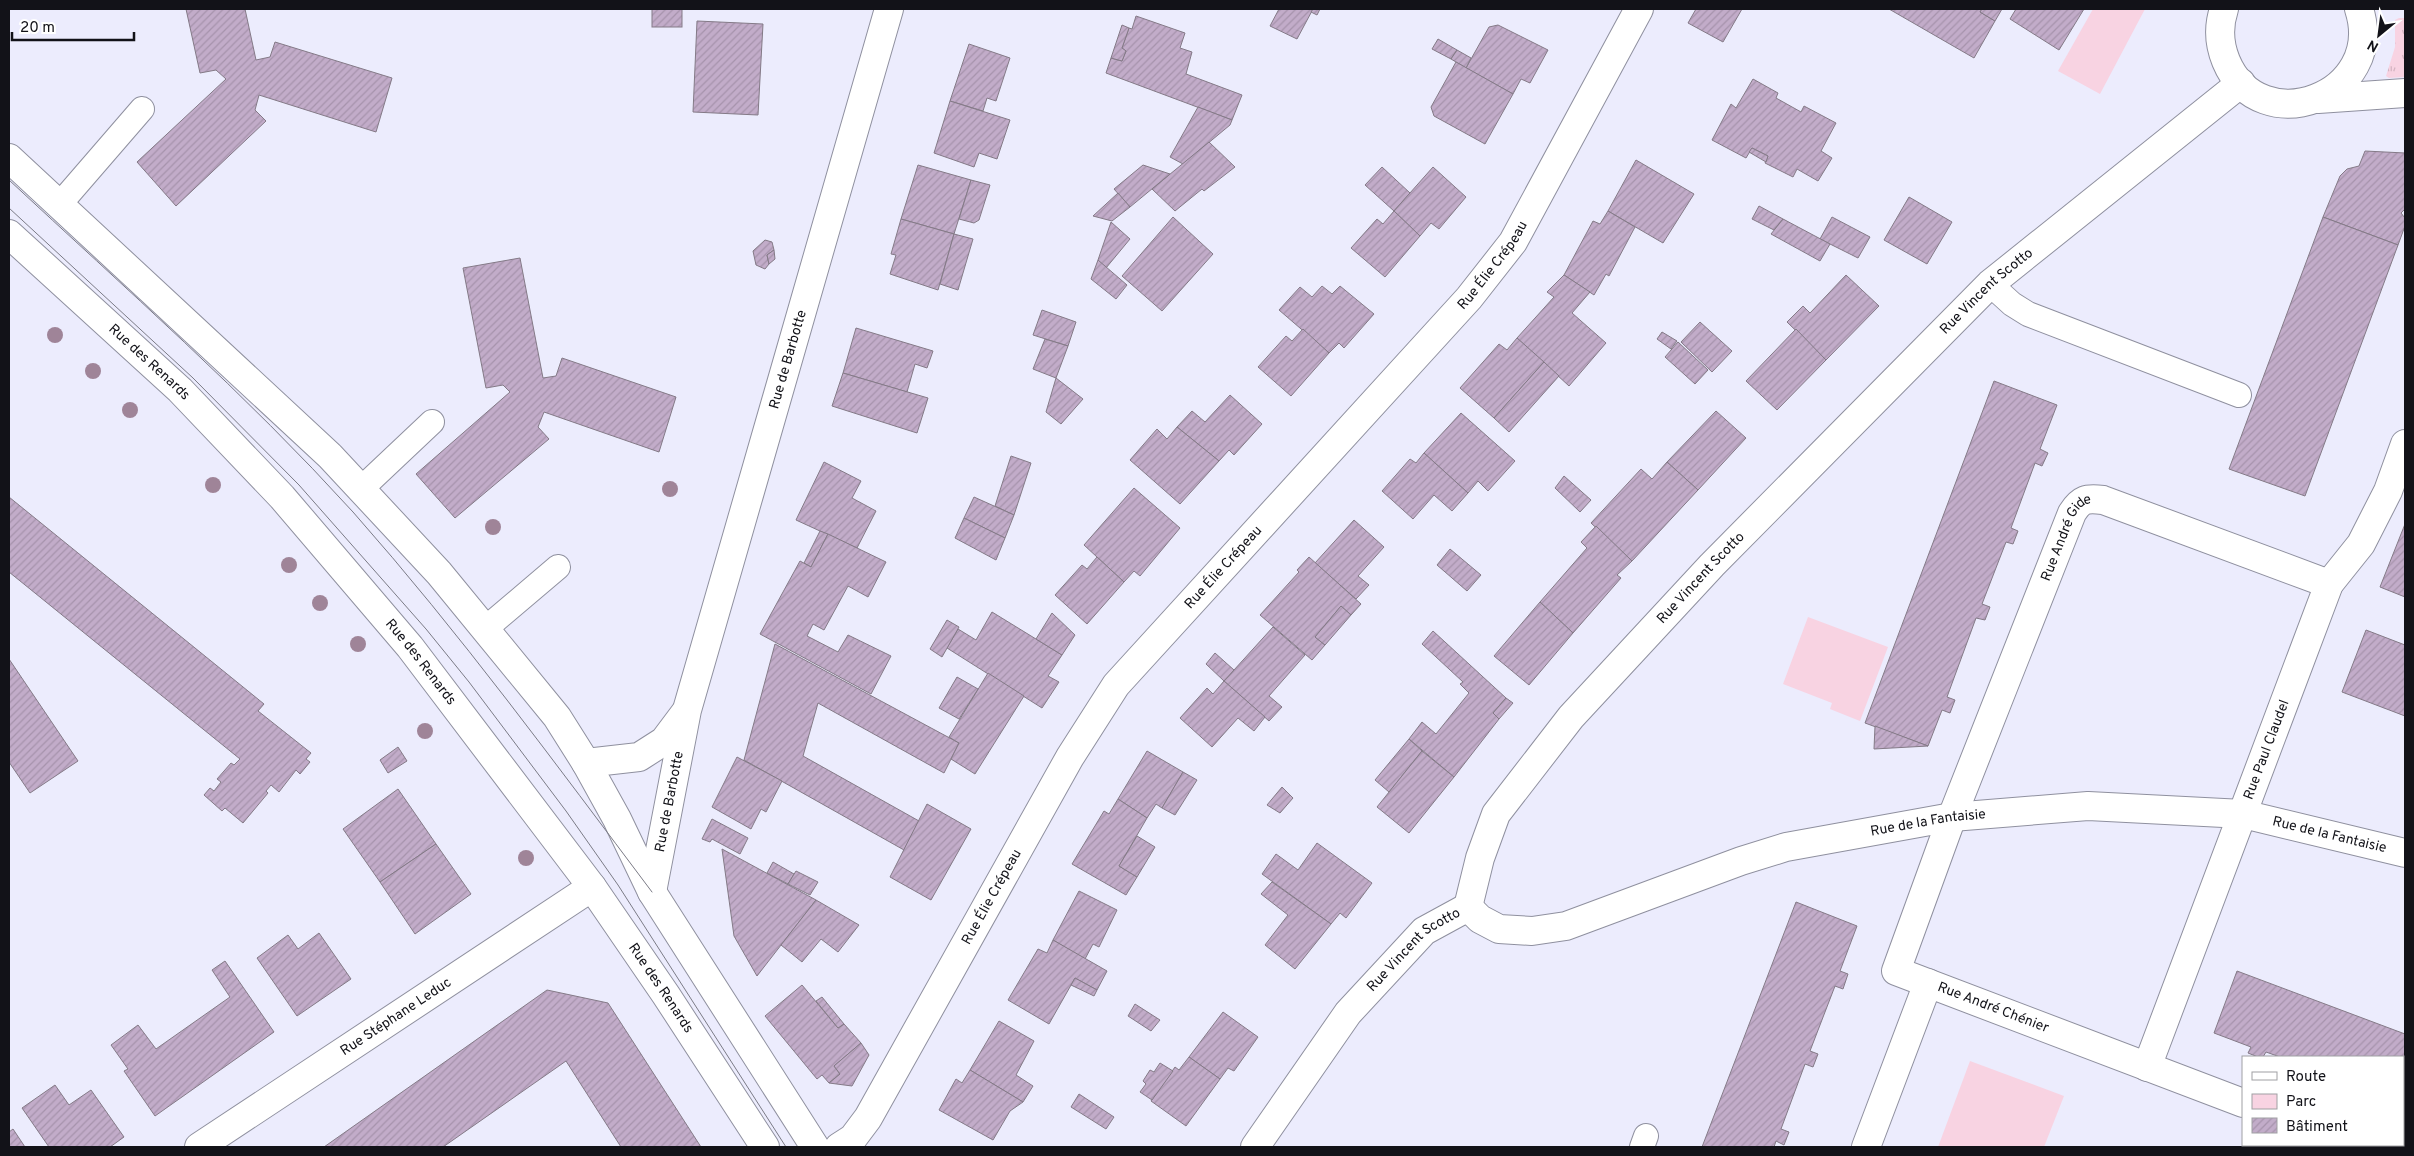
<svg xmlns="http://www.w3.org/2000/svg" width="2414" height="1156" font-family="Overpass,sans-serif">
  <style>
    .grass { fill: url(#grass-tufts) }
    .green { fill: #f8d3e2 }
    .building { fill: url(#building-hatch); stroke: #847a87 }
    .lines { fill: none; stroke-linecap: round; stroke-linejoin: round }
    .lane-casing { stroke: #8f909f; stroke-width: 26 }
    .street-casing { stroke: #8f909f; stroke-width: 30 }
    .secondary-casing { stroke: #8f909f; stroke-width: 30 }
    .lane { stroke: #fff; stroke-width: 24 }
    .street { stroke: #fff; stroke-width: 28 }
    .secondary { stroke: #fff; stroke-width: 28 }
    .tram { stroke: #7b7b86; stroke-width: 1 }
    .tree { fill: #9f8498 }
    .labels { text-anchor: middle; dominant-baseline: central; stroke-width: 4; stroke-linejoin: round; paint-order: stroke }
    .street-label { font-size: 14px; fill: #121218; stroke: #fff }
  </style>
  <defs>
    <pattern id="grass-tufts" width="24" height="20" patternUnits="userSpaceOnUse" patternTransform="scale(1.25)"><rect width="24" height="20" fill="#f8d3e2"/><path d="M3 7l-1-3M5 7V3M7 7l1-3M15 17l-1-3M17 17v-4M19 17l1-3" fill="none" stroke="#d4b4c1"/></pattern>
    <pattern id="building-hatch" width="6" height="6" patternUnits="userSpaceOnUse" patternTransform="scale(1.25)"><rect width="6" height="6" fill="#c2acc9"/><path d="M-1 1l2-2M0 6l6-6M5 7l2-2" fill="none" stroke="#a693ac"/></pattern>
  </defs>
  <rect width="100%" height="100%" fill="#ececfd"/>
  <polygon class="grass" points="2399,18 2405,18 2405,77 2389,78 2386,76 2395,47 2395,20"/>
  <g class="green">
    <polygon points="2093,9 2145,9 2100,94 2058,71"/>
    <polygon points="1808,617 1888,647 1860,721 1830,709 1832,703 1783,684"/>
    <polygon points="1970,1061 2064,1096 2044,1147 1938,1147"/>
  </g>
  <g class="building">
    <polygon points="186,9 245,9 256,60 270,57 275,42 392,78 376,132 259,95 255,110 266,121 176,206 137,162 226,79 216,70 200,73"/>
    <rect x="652" y="9" width="30" height="18"/>
    <polygon points="1279,9 1313,9 1297,39 1270,26"/>
    <polygon points="1313,9 1320,9 1317,15 1311,12"/>
    <polygon points="1696,9 1742,9 1723,42 1688,23"/>
    <polygon points="1889,9 1982,9 1980,12 1995,21 1974,58"/>
    <polygon points="1982,9 2002,9 1995,21 1980,12"/>
    <polygon points="2016,9 2084,9 2059,50 2010,19"/>
    <polygon points="1136,16 1185,33 1180,48 1192,52 1186,74 1242,95 1232,120 1106,73 1111,58 1122,61 1126,51 1122,48 1129,28 1132,29"/>
    <polygon points="697,21 763,24 758,115 693,112"/>
    <polygon points="1122,25 1129,28 1122,48 1126,51 1122,61 1111,58"/>
    <polygon points="1498,25 1548,50 1530,83 1521,79 1513,94 1466,68 1489,27"/>
    <polygon points="1438,39 1457,50 1451,59 1432,49"/>
    <polygon points="969,44 1010,58 996,101 987,98 983,111 950,101"/>
    <polygon points="1457,50 1471,58 1466,68 1451,59"/>
    <polygon points="1456,62 1513,94 1485,144 1434,116 1431,107"/>
    <polygon points="1753,79 1778,93 1776,98 1801,112 1804,106 1836,123 1821,151 1832,158 1818,181 1797,169 1793,177 1765,163 1768,156 1752,148 1746,158 1712,140 1731,104 1736,108"/>
    <polygon points="950,101 1010,120 997,159 979,153 974,167 934,153"/>
    <polygon points="1198,107 1232,120 1230,125 1183,164 1170,157"/>
    <polygon points="1209,142 1235,167 1204,191 1202,189 1175,211 1152,189"/>
    <polygon points="1752,148 1768,156 1766,162 1749,152"/>
    <polygon points="2365,151 2405,153 2405,209 2401,213 2405,218 2405,226 2398,245 2323,217 2340,176 2347,169 2359,166"/>
    <polygon points="1636,160 1694,194 1663,243 1608,211"/>
    <polygon points="918,165 971,180 954,234 901,219"/>
    <polygon points="1143,165 1170,174 1130,207 1114,189"/>
    <polygon points="1382,167 1410,193 1394,211 1365,185"/>
    <polygon points="1433,167 1466,197 1439,229 1431,223 1420,236 1394,211"/>
    <polygon points="971,180 990,185 979,220 974,223 959,219"/>
    <polygon points="1118,193 1130,207 1112,221 1093,216"/>
    <polygon points="1909,197 1952,222 1927,264 1884,240"/>
    <polygon points="1759,206 1783,219 1774,230 1752,219"/>
    <polygon points="1394,211 1420,236 1385,277 1351,248 1377,219 1383,224"/>
    <polygon points="1608,211 1635,227 1609,276 1606,274 1594,295 1564,275 1593,221 1600,224"/>
    <polygon points="1173,217 1213,254 1162,311 1122,276"/>
    <polygon points="1832,217 1870,237 1858,258 1820,239"/>
    <polygon points="2323,217 2398,245 2305,496 2229,469"/>
    <polygon points="901,219 954,234 938,290 890,274 896,255 891,254"/>
    <polygon points="1783,219 1830,244 1820,261 1771,234"/>
    <polygon points="1111,222 1130,239 1106,268 1098,260"/>
    <polygon points="954,234 973,239 958,290 940,284"/>
    <polygon points="765,240 772,242 774,250 767,255 769,264 765,269 756,265 753,251"/>
    <polygon points="774,250 775,259 769,264 767,255"/>
    <polygon points="520,258 543,378 556,376 562,358 676,397 659,452 544,412 538,427 549,439 455,518 416,474 510,392 503,385 486,388 463,268"/>
    <polygon points="1098,260 1127,285 1116,299 1091,279"/>
    <polygon points="1564,275 1590,292 1572,313 1606,343 1569,386 1517,338 1554,297 1547,292"/>
    <polygon points="1846,275 1879,306 1826,360 1787,322 1803,306 1810,313"/>
    <polygon points="1322,286 1332,294 1340,286 1374,314 1344,348 1339,343 1329,353 1279,310 1300,287 1312,297"/>
    <polygon points="1042,310 1076,322 1068,346 1033,335"/>
    <polygon points="1700,322 1732,351 1712,372 1681,342"/>
    <polygon points="856,328 933,351 927,368 915,364 907,392 843,373"/>
    <polygon points="1303,329 1329,353 1291,396 1258,367 1286,336 1292,341"/>
    <polygon points="1796,329 1826,360 1777,410 1746,381"/>
    <polygon points="1662,332 1677,341 1671,349 1657,339"/>
    <polygon points="1517,338 1544,362 1494,418 1460,388 1499,344 1507,350"/>
    <polygon points="1045,339 1068,346 1056,378 1033,369"/>
    <polygon points="1678,342 1708,370 1695,384 1665,357"/>
    <polygon points="1544,362 1559,376 1509,432 1494,418"/>
    <polygon points="843,373 928,398 917,433 832,406"/>
    <polygon points="1056,378 1083,399 1061,424 1046,412"/>
    <polygon points="1994,381 2057,405 2040,449 2048,453 2042,466 2035,463 2011,528 2018,531 2013,544 2006,542 1982,604 1990,607 1985,620 1976,618 1947,697 1955,700 1950,713 1942,710 1928,746 1865,723"/>
    <polygon points="1230,395 1262,424 1234,455 1229,450 1219,461 1177,427 1192,411 1205,422"/>
    <polygon points="1716,411 1746,438 1698,490 1667,462"/>
    <polygon points="1461,413 1515,461 1488,491 1478,481 1468,493 1424,453"/>
    <polygon points="1177,427 1219,461 1180,504 1130,460 1157,429 1167,439"/>
    <polygon points="1424,453 1468,493 1452,511 1434,495 1413,519 1382,491 1410,459 1416,463"/>
    <polygon points="1011,456 1031,463 1014,515 995,506"/>
    <polygon points="824,462 861,481 852,498 876,511 857,548 796,520"/>
    <polygon points="1667,462 1698,490 1632,561 1591,523 1641,469 1652,479"/>
    <polygon points="1564,476 1591,500 1580,512 1555,488"/>
    <polygon points="1134,488 1180,528 1140,576 1134,571 1124,582 1084,545"/>
    <polygon points="9,497 264,704 258,711 311,753 306,759 310,762 300,774 296,770 279,792 271,785 266,791 268,793 243,823 225,808 222,811 204,795 210,788 214,791 221,782 217,779 231,763 234,765 240,759 9,572"/>
    <polygon points="974,497 1014,515 1005,538 964,518"/>
    <polygon points="964,518 1005,538 996,560 955,538"/>
    <polygon points="1354,520 1384,547 1358,576 1369,585 1356,599 1315,563"/>
    <polygon points="2405,524 2405,597 2380,587"/>
    <polygon points="1596,526 1632,561 1617,575 1621,578 1573,633 1540,602 1587,548 1581,542"/>
    <polygon points="820,531 828,534 811,567 804,563"/>
    <polygon points="828,534 886,562 868,597 848,586 824,630 813,624 807,636 838,652 848,635 891,656 871,694 760,634 800,561 811,567"/>
    <polygon points="1450,549 1481,575 1467,591 1437,565"/>
    <polygon points="1097,557 1124,582 1087,624 1055,595 1082,565 1087,569"/>
    <polygon points="1309,557 1361,604 1351,615 1341,606 1315,637 1325,645 1312,660 1260,615 1299,572 1297,570"/>
    <polygon points="1540,602 1573,633 1529,685 1494,656"/>
    <polygon points="1341,606 1351,615 1325,645 1315,637"/>
    <polygon points="992,612 1062,655 1048,676 1059,682 1042,708 947,648 958,629 976,640"/>
    <polygon points="1052,613 1075,635 1062,655 1036,639"/>
    <polygon points="947,620 959,627 942,657 930,649"/>
    <polygon points="1273,627 1305,655 1269,696 1282,707 1269,721 1224,681"/>
    <polygon points="2366,630 2405,645 2405,716 2342,692"/>
    <polygon points="1433,631 1506,698 1493,713 1499,719 1454,777 1409,739 1422,722 1436,734 1469,693 1460,684 1463,682 1422,644"/>
    <polygon points="775,644 959,743 944,773 818,703 803,756 919,821 904,850 744,760"/>
    <polygon points="1215,653 1234,670 1224,681 1206,664"/>
    <polygon points="9,659 78,761 30,793 9,762"/>
    <polygon points="988,673 1024,696 975,774 951,759 959,743 949,737"/>
    <polygon points="957,677 978,689 959,719 939,708"/>
    <polygon points="1224,681 1265,717 1254,731 1238,718 1212,747 1180,718 1207,688 1213,694"/>
    <polygon points="1506,698 1513,703 1499,719 1493,713"/>
    <polygon points="1875,726 1928,746 1874,749"/>
    <polygon points="1409,739 1422,751 1389,792 1375,780"/>
    <polygon points="398,747 407,761 388,773 380,760"/>
    <polygon points="1147,751 1183,772 1162,808 1156,804 1147,818 1118,799"/>
    <polygon points="1422,751 1454,777 1409,833 1377,807"/>
    <polygon points="737,757 782,781 766,812 761,809 751,829 712,807"/>
    <polygon points="1183,772 1197,780 1175,815 1162,808"/>
    <polygon points="1282,787 1293,798 1280,813 1267,805"/>
    <polygon points="398,789 436,844 380,882 343,829"/>
    <polygon points="1118,799 1147,818 1119,866 1137,877 1126,895 1072,864 1104,811 1109,814"/>
    <polygon points="927,804 971,829 931,900 890,877"/>
    <polygon points="712,819 748,838 740,854 712,839 710,842 702,839"/>
    <polygon points="1137,836 1155,847 1137,877 1119,866"/>
    <polygon points="1317,843 1372,883 1346,918 1340,913 1331,924 1262,874 1276,854 1298,870"/>
    <polygon points="436,844 471,894 415,934 380,882"/>
    <polygon points="722,849 816,900 757,976 734,936"/>
    <polygon points="773,862 794,874 788,884 767,873"/>
    <polygon points="796,871 818,882 810,895 788,884"/>
    <polygon points="1272,882 1331,924 1295,969 1265,945 1288,915 1261,894"/>
    <polygon points="1079,891 1117,910 1099,947 1093,944 1085,959 1053,940"/>
    <polygon points="816,900 859,925 838,952 821,939 802,962 781,945"/>
    <polygon points="1796,902 1857,926 1840,971 1848,974 1843,989 1835,986 1810,1051 1818,1054 1813,1067 1805,1064 1781,1129 1789,1132 1784,1145 1776,1141 1774,1147 1702,1147"/>
    <polygon points="319,933 351,979 297,1016 257,958 288,935 298,949"/>
    <polygon points="1053,940 1107,971 1097,990 1075,978 1049,1024 1008,1000 1038,949 1047,953"/>
    <polygon points="225,961 274,1032 155,1116 124,1071 128,1069 111,1045 138,1025 156,1049 230,997 212,970"/>
    <polygon points="2237,971 2405,1034 2405,1104 2403,1103 2403,1057 2280,1057 2266,1052 2263,1057 2258,1057 2248,1053 2251,1047 2214,1033"/>
    <polygon points="1075,978 1097,990 1094,996 1071,985"/>
    <polygon points="802,985 838,1028 844,1024 861,1043 834,1066 840,1074 829,1083 822,1075 817,1079 765,1016"/>
    <polygon points="547,990 608,1003 701,1147 621,1147 566,1061 443,1147 324,1147"/>
    <polygon points="822,997 844,1024 838,1028 816,1001"/>
    <polygon points="1135,1004 1160,1020 1151,1031 1128,1016"/>
    <polygon points="1223,1012 1258,1037 1234,1071 1228,1068 1220,1079 1189,1057"/>
    <polygon points="999,1021 1034,1041 1016,1075 1033,1086 1023,1102 970,1070"/>
    <polygon points="861,1043 869,1055 852,1086 829,1083 840,1074 834,1066"/>
    <polygon points="1189,1057 1220,1079 1186,1126 1151,1101 1175,1067 1179,1070"/>
    <polygon points="1160,1063 1173,1071 1152,1100 1140,1092 1146,1084 1143,1081 1150,1070 1154,1072"/>
    <polygon points="970,1070 1023,1102 1010,1111 993,1140 939,1110 956,1079 962,1083"/>
    <polygon points="55,1085 69,1105 91,1090 124,1137 110,1147 49,1147 22,1108"/>
    <polygon points="1079,1094 1114,1117 1106,1129 1071,1107"/>
    <polygon points="13,1129 25,1147 9,1147 9,1132"/>
  </g>
  <g class="lines">
    <g class="lane-casing">
      <g id="lane">
        <polyline points="59,205 142,109"/>
        <polyline points="1990,284 2012,304 2028,314 2239,395"/>
        <polyline points="361,489 432,422"/>
        <polyline points="485,629 558,567"/>
        <polyline points="1642,1147 1646,1136"/>
      </g>
    </g>
    <g class="street-casing">
      <g id="street">
        <path d="M2224 9C2218 27 2219 44 2226 61 2260 143 2387 96 2359 9"/>
        <polyline points="2318,99 2405,93"/>
        <polyline points="586,763 639,757 664,741 685,713"/>
        <path id="s1" d="M652 892 687 710 889 9"/>
        <path id="s2" d="M1468 907 1480 858 1496 814 1571 717 1712 565 1990 284 2241 83"/>
        <path id="s3" d="M2147 1067 2329 584 2361 544 2388 491 2405 444"/>
        <path id="s4" d="M2243 1103 1896 971 1952 817 2072 513C2081 499 2086 498 2103 500L2329 584"/>
        <polyline points="2350,1145 2357,1147"/>
        <path id="s5" d="M199 1147 592 887"/>
        <path id="s6" d="M839 1147 853 1138 868 1118 1070 757 1116 685 1469 298 1513 242 1639 9"/>
        <polyline points="1866,1147 1928,983"/>
      </g>
    </g>
    <g class="secondary-casing">
      <g id="secondary">
        <polyline points="9,158 330,456 439,573 557,717 586,763 617,819 652,892 815,1147"/>
        <path id="s7" d="M9 234 180 390 282 497 410 647 592 887 666 995 765 1147"/>
        <path id="s8" d="M1255 1147 1348 1013 1424 931 1468 907 1480 919 1499 929 1532 931 1566 926 1741 861 1786 847 1952 817 2088 806 2243 814 2405 853"/>
      </g>
    </g>
    <use href="#lane" class="lane"/>
    <use href="#street" class="street"/>
    <use href="#secondary" class="secondary"/>
    <g class="tram">
      <path d="M9 180C125 288 246 394 353 512 460 633 555 763 652 892"/>
      <polyline points="9,208 193,378 299,485 426,629 469,682 566,811 618,885 786,1147"/>
    </g>
  </g>
  <g class="tree">
    <circle cx="55" cy="335" r="8"/>
    <circle cx="93" cy="371" r="8"/>
    <circle cx="130" cy="410" r="8"/>
    <circle cx="213" cy="485" r="8"/>
    <circle cx="670" cy="489" r="8"/>
    <circle cx="493" cy="527" r="8"/>
    <circle cx="289" cy="565" r="8"/>
    <circle cx="320" cy="603" r="8"/>
    <circle cx="358" cy="644" r="8"/>
    <circle cx="425" cy="731" r="8"/>
    <circle cx="526" cy="858" r="8"/>
  </g>
  <g class="labels">
    <g class="street-label">
      <text stroke="none"><textPath href="#s6" startOffset="1105">Rue Élie Crépeau</textPath></text>
      <text stroke="none"><textPath href="#s2" startOffset="815">Rue Vincent Scotto</textPath></text>
      <text stroke="none"><textPath href="#s1" startOffset="550">Rue de Barbotte</textPath></text>
      <text stroke="none"><textPath href="#s7" startOffset="190">Rue des Renards</textPath></text>
      <text stroke="none"><textPath href="#s4" startOffset="838">Rue André Gide</textPath></text>
      <text stroke="none"><textPath href="#s6" startOffset="700">Rue Élie Crépeau</textPath></text>
      <text stroke="none"><textPath href="#s2" startOffset="410">Rue Vincent Scotto</textPath></text>
      <text stroke="none"><textPath href="#s7" startOffset="595">Rue des Renards</textPath></text>
      <text stroke="none"><textPath href="#s3" startOffset="339">Rue Paul Claudel</textPath></text>
      <text stroke="none"><textPath href="#s1" startOffset="92">Rue de Barbotte</textPath></text>
      <text stroke="none"><textPath href="#s8" startOffset="809">Rue de la Fantaisie</textPath></text>
      <text stroke="none"><textPath href="#s8" startOffset="1214">Rue de la Fantaisie</textPath></text>
      <text stroke="none"><textPath href="#s6" startOffset="295">Rue Élie Crépeau</textPath></text>
      <text stroke="none"><textPath href="#s8" startOffset="255">Rue Vincent Scotto</textPath></text>
      <text stroke="none"><textPath href="#s7" startOffset="1000">Rue des Renards</textPath></text>
      <text transform="translate(1993 1008) rotate(21)">Rue André Chénier</text>
      <text stroke="none"><textPath href="#s5" startOffset="236">Rue Stéphane Leduc</textPath></text>
    </g>
  </g>
  <rect width="2414" height="1156" fill="none" stroke="#121218" stroke-width="20"/>
  <rect x="2242" y="1056" width="162" height="90" fill="#ffffff" stroke="#a0a0a3"/>
  <rect x="2252" y="1072" width="25" height="8" fill="#ffffff" stroke="#a0a0a3"/>
  <text x="2286" y="1081" font-size="15" fill="#121218">Route</text>
  <rect x="2252" y="1094" width="25" height="15" fill="#f8d3e2" stroke="#a0a0a3"/>
  <text x="2286" y="1106" font-size="15" fill="#121218">Parc</text>
  <rect x="2252" y="1118" width="25" height="15" fill="url(#building-hatch)" stroke="#a0a0a3"/>
  <text x="2286" y="1131" font-size="15" fill="#121218">Bâtiment</text>
  <g transform="translate(2379 35) rotate(209)" stroke="#ffffff" stroke-width="4" paint-order="stroke">
  <path d="M0-4L9 19L0 12L-9 19Z" fill="#121218"/>
  <text y="-8" font-size="14" font-weight="bold" text-anchor="middle" fill="#121218">N</text>
  </g>
  <path d="M12 32v8h122v-8" fill="none" stroke="#121218" stroke-width="2.5"/>
  <text x="20" y="32" font-size="15" fill="#121218" stroke="#ffffff" stroke-width="4" paint-order="stroke">20 m</text>
</svg>
